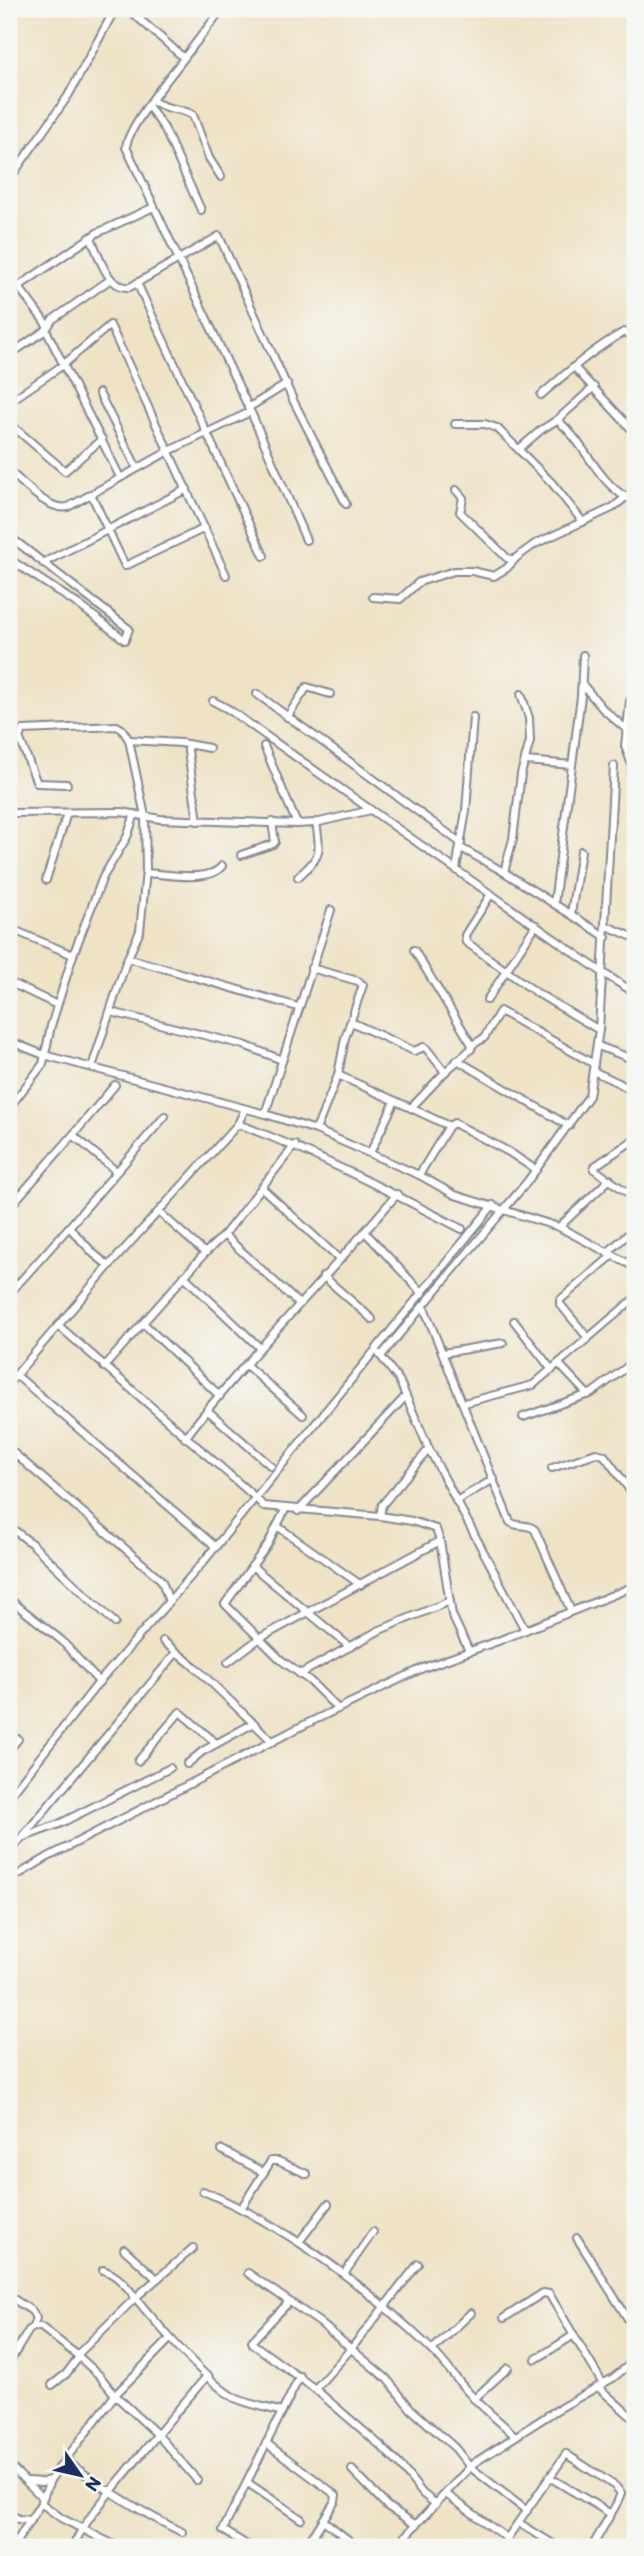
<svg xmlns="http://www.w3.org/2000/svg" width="644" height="2556" font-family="Itim,sans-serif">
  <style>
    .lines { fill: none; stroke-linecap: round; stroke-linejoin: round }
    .street-casing { stroke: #858892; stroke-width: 10 }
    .street { stroke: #fff; stroke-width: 6 }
  </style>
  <rect width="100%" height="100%" fill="#f6f6f2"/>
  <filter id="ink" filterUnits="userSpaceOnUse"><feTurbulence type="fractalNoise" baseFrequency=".0143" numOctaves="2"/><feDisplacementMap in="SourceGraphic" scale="14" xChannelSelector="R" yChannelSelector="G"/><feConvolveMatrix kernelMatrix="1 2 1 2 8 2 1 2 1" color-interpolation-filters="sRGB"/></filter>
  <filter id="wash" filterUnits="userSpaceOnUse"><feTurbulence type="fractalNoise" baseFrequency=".00686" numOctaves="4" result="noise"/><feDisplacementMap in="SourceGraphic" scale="28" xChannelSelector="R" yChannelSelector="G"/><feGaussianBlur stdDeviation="1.57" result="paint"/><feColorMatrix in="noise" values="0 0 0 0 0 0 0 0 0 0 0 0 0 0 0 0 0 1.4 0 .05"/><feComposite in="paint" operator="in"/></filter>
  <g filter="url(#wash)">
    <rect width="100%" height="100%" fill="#efe2c5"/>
  </g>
  <g filter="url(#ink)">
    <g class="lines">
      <g class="street-casing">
        <g id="street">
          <path d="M128 9 184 58C169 78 129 125 126 147L253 417 306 540"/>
          <polyline points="184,58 222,9"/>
          <path d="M153 101C168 111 182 108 193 115L209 158 221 177"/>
          <polyline points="149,107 164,128 201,210"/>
          <polyline points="9,180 68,96 115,9"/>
          <path d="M91 238C99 255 107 290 130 287L219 236 294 402 346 504"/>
          <polyline points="111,279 52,320 46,330 120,477"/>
          <polyline points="137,283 264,556"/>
          <polyline points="18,286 47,325"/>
          <polyline points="9,293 97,233 154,207"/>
          <polyline points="9,355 46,330"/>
          <polyline points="574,367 635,433"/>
          <polyline points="99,393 137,468"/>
          <path d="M541 395C568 372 593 349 624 332L635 337"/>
          <polyline points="9,402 63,365 110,325 226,575"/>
          <polyline points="248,408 287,384"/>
          <polyline points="557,420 594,387"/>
          <polyline points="9,423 65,471 102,439"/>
          <polyline points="455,424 485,424 497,428 552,483 583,522"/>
          <path d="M519 449 541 430 557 420C585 442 595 479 627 498"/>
          <path d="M9 471C24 483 47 511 68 507L169 451 250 412"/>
          <polyline points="456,490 463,498 460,512 507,558 514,560"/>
          <polyline points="632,492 635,461"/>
          <polyline points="91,494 125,566 205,528"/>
          <polyline points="9,536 129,629 125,640 79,605 9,559"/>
          <polyline points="43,563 187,489"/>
          <polyline points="373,597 400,599 419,582 454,571 472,571 494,576 507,568 517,557 535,544 612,508 635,490"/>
          <polyline points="582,684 603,709 626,729"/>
          <polyline points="257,694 461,843"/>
          <polyline points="635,694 630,701 625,746 632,765 630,811 635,822"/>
          <polyline points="213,701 228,709 371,810"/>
          <polyline points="287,717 307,687 330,694"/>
          <polyline points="129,740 181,743 209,748"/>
          <polyline points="187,744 198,821"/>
          <polyline points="264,746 297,824"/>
          <polyline points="526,761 572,765"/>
          <polyline points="67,784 37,783 19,737 23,730 117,726 122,729 129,740 145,816 146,871 140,931 126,962 92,1067"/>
          <polyline points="9,813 122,812 160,819 297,824 315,823 371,810 603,973 635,993"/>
          <polyline points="461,848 504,872 513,839 521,774 530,741 529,718 521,694"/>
          <polyline points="241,855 273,844 275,842 272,822"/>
          <polyline points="456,869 466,811 473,717"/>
          <polyline points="504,872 606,937"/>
          <path d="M146 873C166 874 209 883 222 866"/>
          <path d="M298 877C321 856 321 854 316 822"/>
          <polyline points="46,880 67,813"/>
          <polyline points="491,894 465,935 466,942 537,993 599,1030"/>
          <polyline points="554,904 581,696 583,655"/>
          <polyline points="571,914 581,851"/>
          <polyline points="607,926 635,938"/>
          <polyline points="9,928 73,955"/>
          <polyline points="414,950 472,1045"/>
          <polyline points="128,958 298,1007"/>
          <polyline points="311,968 358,981 363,985 345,1038 338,1075 316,1130"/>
          <polyline points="9,982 57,1005"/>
          <polyline points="487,1000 536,925"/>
          <polyline points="111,1012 244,1045 282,1060"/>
          <polyline points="351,1022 414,1051 424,1047 426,1048 445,1072"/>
          <polyline points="9,1041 44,1055 262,1113 316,1130 419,1175 455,1195 559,1227 635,1267"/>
          <polyline points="598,1046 635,1060"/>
          <polyline points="457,1060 569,1126"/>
          <polyline points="593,1071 619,1083 635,1093"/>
          <polyline points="338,1075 411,1108 445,1072 471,1049 472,1045 484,1038 500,1011 594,1064"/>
          <polyline points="9,1108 43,1064 51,1026 73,955 103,877 127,837 135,814"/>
          <polyline points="411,1108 449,1126"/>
          <polyline points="265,1114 331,910"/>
          <path d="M238 1124C316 1153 388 1191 462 1229"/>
          <polyline points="73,1135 115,1085"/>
          <polyline points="635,1139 595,1166 594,1169 635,1198"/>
          <polyline points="370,1153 395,1101"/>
          <polyline points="419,1175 449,1126 454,1123 509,1152 536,1170"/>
          <polyline points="262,1188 339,1259"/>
          <polyline points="9,1208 73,1135 116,1171"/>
          <polyline points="159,1212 205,1253"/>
          <polyline points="559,1227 610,1179"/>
          <polyline points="365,1232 422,1293"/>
          <polyline points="224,1235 299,1304"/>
          <polyline points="608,1252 635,1228"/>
          <polyline points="109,1266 94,1254 69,1227 165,1116"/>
          <polyline points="184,1276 259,1347"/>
          <polyline points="323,1276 372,1319"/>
          <polyline points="9,1294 69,1227"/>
          <path d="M423 1305 510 1522C518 1528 528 1523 535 1530L571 1611"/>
          <polyline points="514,1321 552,1370"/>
          <polyline points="144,1324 220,1396"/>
          <polyline points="59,1326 256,1498 263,1506 380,1516"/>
          <polyline points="588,1338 560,1304 560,1300 613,1255"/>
          <polyline points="443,1353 503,1343"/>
          <polyline points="379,1354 399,1380 429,1449 525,1630"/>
          <polyline points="381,1356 527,1182 589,1096 599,1030 614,766"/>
          <polyline points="559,1364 588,1395"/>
          <polyline points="246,1365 303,1415"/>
          <polyline points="104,1367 205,1253 224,1235 295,1145"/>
          <polyline points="16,1375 216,1547"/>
          <polyline points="9,1383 109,1266 238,1124 245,1109"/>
          <polyline points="464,1403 533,1385 635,1298"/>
          <polyline points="207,1410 271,1466"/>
          <polyline points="523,1417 592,1393 635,1361"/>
          <path d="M185 1438C251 1352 328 1277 397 1194"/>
          <polyline points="9,1449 157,1576 162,1581 169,1602"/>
          <polyline points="429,1449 382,1505 380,1516 412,1521 436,1529 440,1541 452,1615 469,1651"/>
          <polyline points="552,1468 596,1453 604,1455 635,1497"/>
          <polyline points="456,1501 494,1479"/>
          <polyline points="285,1510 268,1544 225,1604 281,1660 310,1681 338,1709"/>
          <polyline points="298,1511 405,1397"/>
          <polyline points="9,1526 32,1544 115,1623"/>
          <polyline points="277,1526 361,1585"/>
          <polyline points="252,1566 350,1647"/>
          <polyline points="9,1599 61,1640 99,1682"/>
          <polyline points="163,1641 195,1667 273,1742"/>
          <polyline points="228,1662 260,1638 440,1541"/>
          <polyline points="300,1674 380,1630 450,1601"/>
          <polyline points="9,1750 18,1739"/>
          <polyline points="138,1761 180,1712 216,1743"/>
          <polyline points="187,1764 203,1751 254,1723"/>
          <polyline points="9,1797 99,1682 204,1561 493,1205"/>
          <polyline points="24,1837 59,1824 170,1768"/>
          <polyline points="9,1853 176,1653"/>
          <polyline points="9,1880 48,1857 304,1725 423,1668 498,1641 635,1586"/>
          <polyline points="222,2150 263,2172"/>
          <path d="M203 2191C289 2227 363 2284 430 2348 444 2361 455 2378 468 2392 482 2408 500 2421 515 2436"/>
          <polyline points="242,2207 271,2161 278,2161 307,2174"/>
          <polyline points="577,2238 635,2330"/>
          <polyline points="299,2242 328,2204"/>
          <polyline points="124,2249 157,2279"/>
          <path d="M103 2270C123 2276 135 2299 149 2314 168 2336 212 2386 235 2398 250 2405 267 2407 282 2412"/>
          <polyline points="248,2273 319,2322 374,2368 387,2379 411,2409 455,2448 470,2467 527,2511"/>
          <polyline points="344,2274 373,2232"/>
          <polyline points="9,2296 32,2311 36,2318 33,2327"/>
          <polyline points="289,2302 252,2341 253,2344 315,2389 381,2446 400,2465 423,2494 436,2504"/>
          <polyline points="504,2318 543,2293 549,2294 603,2384"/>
          <polyline points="432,2350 471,2313"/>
          <polyline points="77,2355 135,2298 193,2248"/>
          <polyline points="536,2359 574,2335"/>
          <polyline points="9,2363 29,2330 33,2327 41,2327 77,2355 99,2375 115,2395 157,2434 197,2480"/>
          <polyline points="52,2385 66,2374 79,2357"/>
          <polyline points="598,2387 635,2420"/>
          <polyline points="315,2389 351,2349 418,2264"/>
          <polyline points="474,2399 508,2368"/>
          <polyline points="266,2443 336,2495 335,2501 306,2547"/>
          <path d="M65 2460C103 2488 140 2512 182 2532"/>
          <polyline points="9,2465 42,2497"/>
          <polyline points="352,2470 387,2506 416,2525"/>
          <polyline points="549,2477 611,2514"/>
          <polyline points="29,2481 42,2482 50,2480"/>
          <polyline points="248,2483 301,2519"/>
          <polyline points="446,2494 508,2539"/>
          <polyline points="41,2503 61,2518 118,2547"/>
          <polyline points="9,2513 18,2519 30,2520"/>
          <polyline points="323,2520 351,2542"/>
          <polyline points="519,2523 558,2547"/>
          <polyline points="313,2535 331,2547"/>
          <polyline points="13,2547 41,2503 50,2480 65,2460 115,2395 170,2339"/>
          <path d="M73 2547C83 2523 103 2501 120 2480 149 2445 178 2409 208 2375"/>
          <polyline points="250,2547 223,2530 300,2376"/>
          <polyline points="395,2547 474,2463 555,2411 613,2378 635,2360"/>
          <polyline points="501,2547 566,2454 615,2486 621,2493 617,2503 592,2547"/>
        </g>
      </g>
      <use href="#street" class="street"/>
    </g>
  </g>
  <rect width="644" height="2556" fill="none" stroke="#f6f6f2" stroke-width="35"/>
  <g transform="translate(80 2475) rotate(124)" stroke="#f6f6f2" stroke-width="5" paint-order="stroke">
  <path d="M0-5L12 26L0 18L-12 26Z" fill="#1b2f5e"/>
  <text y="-10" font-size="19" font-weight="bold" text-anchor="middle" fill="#1b2f5e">N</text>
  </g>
</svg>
